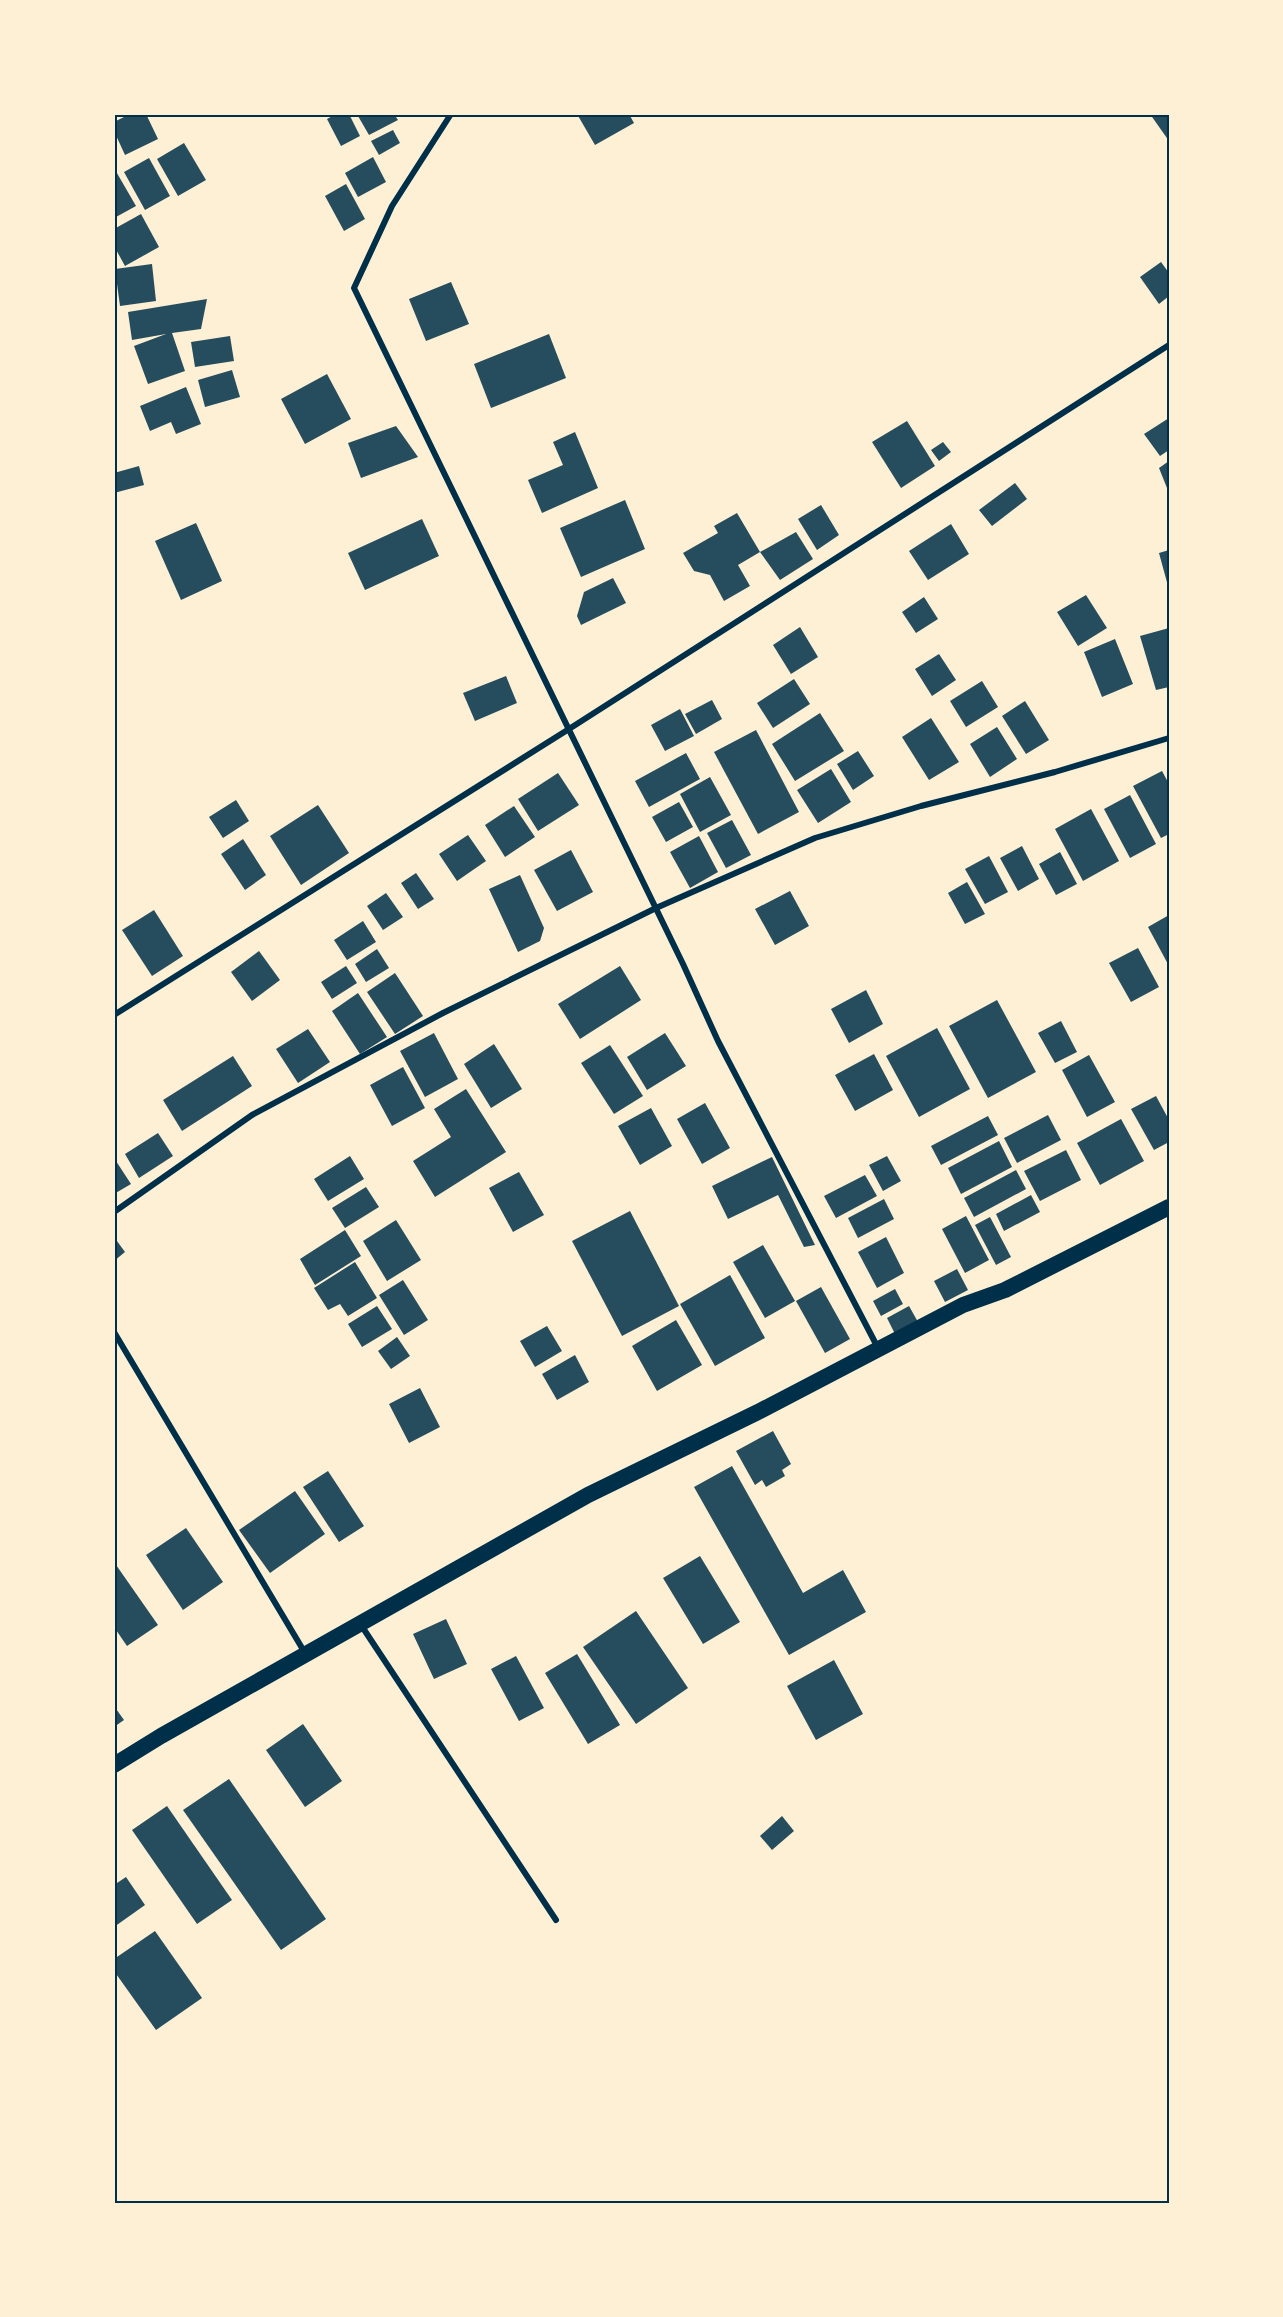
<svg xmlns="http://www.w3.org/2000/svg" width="1283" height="2317" font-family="'Open Sans',sans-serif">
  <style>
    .building { fill: #264d5e }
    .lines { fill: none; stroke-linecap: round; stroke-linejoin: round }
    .minor { stroke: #003049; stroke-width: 6 }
    .trunk { stroke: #003049; stroke-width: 16 }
    .neatline { fill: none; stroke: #003049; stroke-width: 2 }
  </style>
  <rect width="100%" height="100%" fill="#fdf0d5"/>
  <g class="building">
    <polygon points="130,114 146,114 158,139 125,155 114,131 114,122"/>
    <polygon points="336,114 349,114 360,136 341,146 327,119"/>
    <polygon points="361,114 394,114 398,120 369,135 358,116"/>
    <polygon points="577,114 629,114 634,123 595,145"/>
    <polygon points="1150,114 1169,114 1169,141"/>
    <polygon points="393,130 400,143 379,155 371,141"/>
    <polygon points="184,143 206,180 178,196 157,159"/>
    <polygon points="373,157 386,182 358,197 345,173"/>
    <polygon points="149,158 170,196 145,210 124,172"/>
    <polygon points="114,168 136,206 116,217 114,213"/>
    <polygon points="346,184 365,219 344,231 325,196"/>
    <polygon points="141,214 159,247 125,266 114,246 114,229"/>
    <polygon points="1161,262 1169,273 1169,296 1159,304 1140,277"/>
    <polygon points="152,264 156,301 120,306 115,269"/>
    <polygon points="451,282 469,324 426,341 409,299"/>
    <polygon points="207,299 201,329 172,333 185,371 148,384 134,346 166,334 132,340 128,312"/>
    <polygon points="549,334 566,378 491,408 474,364"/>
    <polygon points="230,336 234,361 195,367 191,342"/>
    <polygon points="232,370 240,397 205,407 198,380"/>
    <polygon points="327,374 351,419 305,444 281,399"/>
    <polygon points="186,387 201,424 176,434 171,422 150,431 140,406"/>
    <polygon points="1169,418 1169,450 1160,456 1144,434"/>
    <polygon points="907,421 935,466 901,488 872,442"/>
    <polygon points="396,426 418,457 361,478 348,443"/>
    <polygon points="575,432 598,488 542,513 528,480 563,465 553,442"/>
    <polygon points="943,442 951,452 939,461 931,450"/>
    <polygon points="1169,461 1169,493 1159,468"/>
    <polygon points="139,466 144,485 114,493 114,473"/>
    <polygon points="1015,483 1027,499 992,526 979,510"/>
    <polygon points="625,500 645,549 581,577 560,528"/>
    <polygon points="821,505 839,535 817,550 798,519"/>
    <polygon points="737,513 760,552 738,565 750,586 724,601 710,575 694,571 683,553 718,533 714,526"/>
    <polygon points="422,519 439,556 365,590 348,553"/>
    <polygon points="196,523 222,581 181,600 155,541"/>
    <polygon points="951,524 969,554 928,580 909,551"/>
    <polygon points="796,532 813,559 780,580 760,552"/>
    <polygon points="1169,550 1169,586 1168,586 1159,553"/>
    <polygon points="613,578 626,603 581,625 577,616 584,592"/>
    <polygon points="1086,595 1107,628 1078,646 1057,612"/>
    <polygon points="924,597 938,619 916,633 902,612"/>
    <polygon points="800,627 818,657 791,674 773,645"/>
    <polygon points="1169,628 1169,687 1156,690 1140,636"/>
    <polygon points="1115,639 1133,684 1102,697 1084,652"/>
    <polygon points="939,654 956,680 932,696 915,669"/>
    <polygon points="506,676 517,703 475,721 463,693"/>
    <polygon points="794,679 810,704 773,728 757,703"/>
    <polygon points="982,681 998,707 966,727 950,701"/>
    <polygon points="712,700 722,719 696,734 685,714"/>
    <polygon points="1025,701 1049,740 1026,754 1002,716"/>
    <polygon points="680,709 694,736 665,751 651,725"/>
    <polygon points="820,713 844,751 795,781 772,744"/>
    <polygon points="931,718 959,762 929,780 902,737"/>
    <polygon points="997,727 1017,759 990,777 970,744"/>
    <polygon points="756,730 799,812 758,834 714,752"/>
    <polygon points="858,751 874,776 853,790 837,764"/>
    <polygon points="686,753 700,779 649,807 635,781"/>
    <polygon points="831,769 851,802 818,823 797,790"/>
    <polygon points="1162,771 1169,784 1169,834 1161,838 1133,786"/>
    <polygon points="558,773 579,805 538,831 518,799"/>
    <polygon points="710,777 731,815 700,832 680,794"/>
    <polygon points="1130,795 1156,844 1130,858 1104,809"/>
    <polygon points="236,800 249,821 223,838 209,817"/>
    <polygon points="679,802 693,827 666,842 652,817"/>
    <polygon points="318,805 349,853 301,885 270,836"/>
    <polygon points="514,806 535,837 505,857 485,825"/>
    <polygon points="1091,809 1119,861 1083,881 1055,829"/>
    <polygon points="732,820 751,855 726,868 707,833"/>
    <polygon points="468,835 486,861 457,881 439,854"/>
    <polygon points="699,836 718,872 690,888 670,852"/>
    <polygon points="243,839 266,875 245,890 221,854"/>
    <polygon points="1022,846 1039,879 1018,891 1000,858"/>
    <polygon points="571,850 593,892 557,911 534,870"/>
    <polygon points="1060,852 1077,884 1056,895 1039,864"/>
    <polygon points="989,856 1008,892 985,904 965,869"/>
    <polygon points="416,873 434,899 418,909 401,883"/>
    <polygon points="520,875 544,928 540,941 518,952 489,889"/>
    <polygon points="967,882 985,914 965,924 948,893"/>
    <polygon points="790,891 809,926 775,945 755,909"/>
    <polygon points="386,893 403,917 383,930 367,906"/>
    <polygon points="154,910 183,956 152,976 122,930"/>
    <polygon points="1169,915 1169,966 1148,927"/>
    <polygon points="363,921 376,942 347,960 334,940"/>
    <polygon points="1138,948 1159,987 1131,1002 1109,963"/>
    <polygon points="377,949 389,968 366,982 355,964"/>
    <polygon points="259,951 280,980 252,1001 231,972"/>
    <polygon points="346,966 357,983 332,999 321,982"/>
    <polygon points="620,966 641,1000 580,1039 558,1004"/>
    <polygon points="395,973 423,1016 395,1034 367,992"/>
    <polygon points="866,990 883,1024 849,1043 831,1009"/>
    <polygon points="358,993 387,1037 360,1054 332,1011"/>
    <polygon points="997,1000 1036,1072 988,1098 949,1026"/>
    <polygon points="1061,1021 1077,1052 1055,1063 1038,1033"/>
    <polygon points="937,1028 970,1089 919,1117 886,1056"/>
    <polygon points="308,1029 330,1062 298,1083 276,1049"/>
    <polygon points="434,1033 458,1079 425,1097 400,1051"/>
    <polygon points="665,1033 686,1066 647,1090 627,1057"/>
    <polygon points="494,1044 522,1089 491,1108 464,1064"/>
    <polygon points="610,1045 643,1096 614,1114 581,1063"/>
    <polygon points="874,1054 893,1090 855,1111 835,1075"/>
    <polygon points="1089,1055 1115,1102 1087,1117 1062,1070"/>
    <polygon points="233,1056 252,1086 182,1131 163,1100"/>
    <polygon points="403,1067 425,1108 392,1126 370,1085"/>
    <polygon points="466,1089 506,1152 435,1197 413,1161 451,1137 434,1109"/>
    <polygon points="1156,1096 1169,1120 1169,1142 1154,1150 1131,1109"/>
    <polygon points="705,1103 730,1148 702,1164 677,1119"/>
    <polygon points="651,1108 672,1146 640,1165 618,1126"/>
    <polygon points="1048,1115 1061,1140 1017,1163 1004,1138"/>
    <polygon points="988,1116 998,1135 941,1165 931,1146"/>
    <polygon points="1121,1119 1144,1161 1100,1185 1077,1143"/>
    <polygon points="158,1133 173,1156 139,1178 125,1154"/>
    <polygon points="999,1141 1012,1167 961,1194 948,1168"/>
    <polygon points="1066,1150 1081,1180 1040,1201 1024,1171"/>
    <polygon points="350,1156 364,1179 328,1201 314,1179"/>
    <polygon points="887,1156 901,1181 883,1191 869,1165"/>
    <polygon points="772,1157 815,1245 804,1247 778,1195 728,1219 712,1186"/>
    <polygon points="114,1158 131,1184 114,1194"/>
    <polygon points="1016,1170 1026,1189 974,1217 964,1198"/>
    <polygon points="519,1172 544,1215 513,1232 489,1188"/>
    <polygon points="865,1175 877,1196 836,1218 824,1196"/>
    <polygon points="366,1187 379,1207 345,1228 332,1208"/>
    <polygon points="1031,1195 1040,1212 1004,1231 996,1214"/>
    <polygon points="884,1199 894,1219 858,1238 848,1218"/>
    <polygon points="630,1211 679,1306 622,1336 572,1241"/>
    <polygon points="966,1216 989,1260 965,1273 942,1229"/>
    <polygon points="990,1217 1011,1257 996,1265 975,1225"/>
    <polygon points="396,1220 421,1260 387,1281 363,1241"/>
    <polygon points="345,1230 361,1256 315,1285 300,1259"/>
    <polygon points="114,1237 125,1252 114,1261"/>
    <polygon points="886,1237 904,1273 877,1288 858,1252"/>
    <polygon points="763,1245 795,1301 765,1318 733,1262"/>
    <polygon points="355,1262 377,1298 348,1316 340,1304 328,1310 314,1288"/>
    <polygon points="957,1269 968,1290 945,1302 934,1281"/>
    <polygon points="730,1275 765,1338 715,1366 680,1304"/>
    <polygon points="403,1280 428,1320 404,1335 379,1295"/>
    <polygon points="821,1287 850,1339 825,1353 796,1301"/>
    <polygon points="895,1289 903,1304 881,1316 873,1301"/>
    <polygon points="377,1306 392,1329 362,1347 348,1324"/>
    <polygon points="909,1306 918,1322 895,1334 887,1318"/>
    <polygon points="676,1320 702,1365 657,1391 632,1346"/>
    <polygon points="547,1326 562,1351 535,1367 520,1341"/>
    <polygon points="397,1337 410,1356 391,1369 378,1351"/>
    <polygon points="575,1355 589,1382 557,1400 542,1374"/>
    <polygon points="420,1388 440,1427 409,1443 389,1404"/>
    <polygon points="773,1431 791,1464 782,1470 785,1476 766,1487 762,1480 755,1485 736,1451"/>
    <polygon points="732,1466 803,1593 843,1570 866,1612 789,1655 694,1487"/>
    <polygon points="328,1471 364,1526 339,1542 303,1487"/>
    <polygon points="295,1491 325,1534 270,1573 239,1530"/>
    <polygon points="186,1528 223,1582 183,1610 146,1555"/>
    <polygon points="700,1556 740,1622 703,1644 663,1578"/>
    <polygon points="114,1562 158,1625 127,1646 114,1627"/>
    <polygon points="636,1611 688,1688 636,1724 583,1647"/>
    <polygon points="446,1619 467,1664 434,1679 413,1634"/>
    <polygon points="577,1654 620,1725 588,1744 545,1673"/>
    <polygon points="516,1656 544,1708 519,1721 491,1669"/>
    <polygon points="834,1660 863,1714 816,1740 787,1686"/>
    <polygon points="114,1706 124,1720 114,1727"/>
    <polygon points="303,1724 342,1781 305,1807 266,1750"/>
    <polygon points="229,1779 326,1919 281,1950 183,1810"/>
    <polygon points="167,1806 232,1900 197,1924 132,1830"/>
    <polygon points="782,1816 794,1831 772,1850 760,1836"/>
    <polygon points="126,1877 145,1905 114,1927 114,1885"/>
    <polygon points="155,1931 202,1998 156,2030 114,1971 114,1959"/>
  </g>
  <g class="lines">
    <g class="minor">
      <polyline points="451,114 392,206 354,288 683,964 718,1041 878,1348"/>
      <polyline points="114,1015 569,729 1169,345"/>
      <polyline points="114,1212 252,1115 443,1013 656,908 815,838 921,806 1055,772 1169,738"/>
      <polyline points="114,1332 305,1653"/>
      <polyline points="361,1625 556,1920"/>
    </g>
    <polyline class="trunk" points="114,1765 161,1736 588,1495 758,1412 963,1305 1005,1290 1169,1207"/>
  </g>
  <rect width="1283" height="2317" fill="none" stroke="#fdf0d5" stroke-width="231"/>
  <rect x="116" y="116" width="1052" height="2086" class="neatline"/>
</svg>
